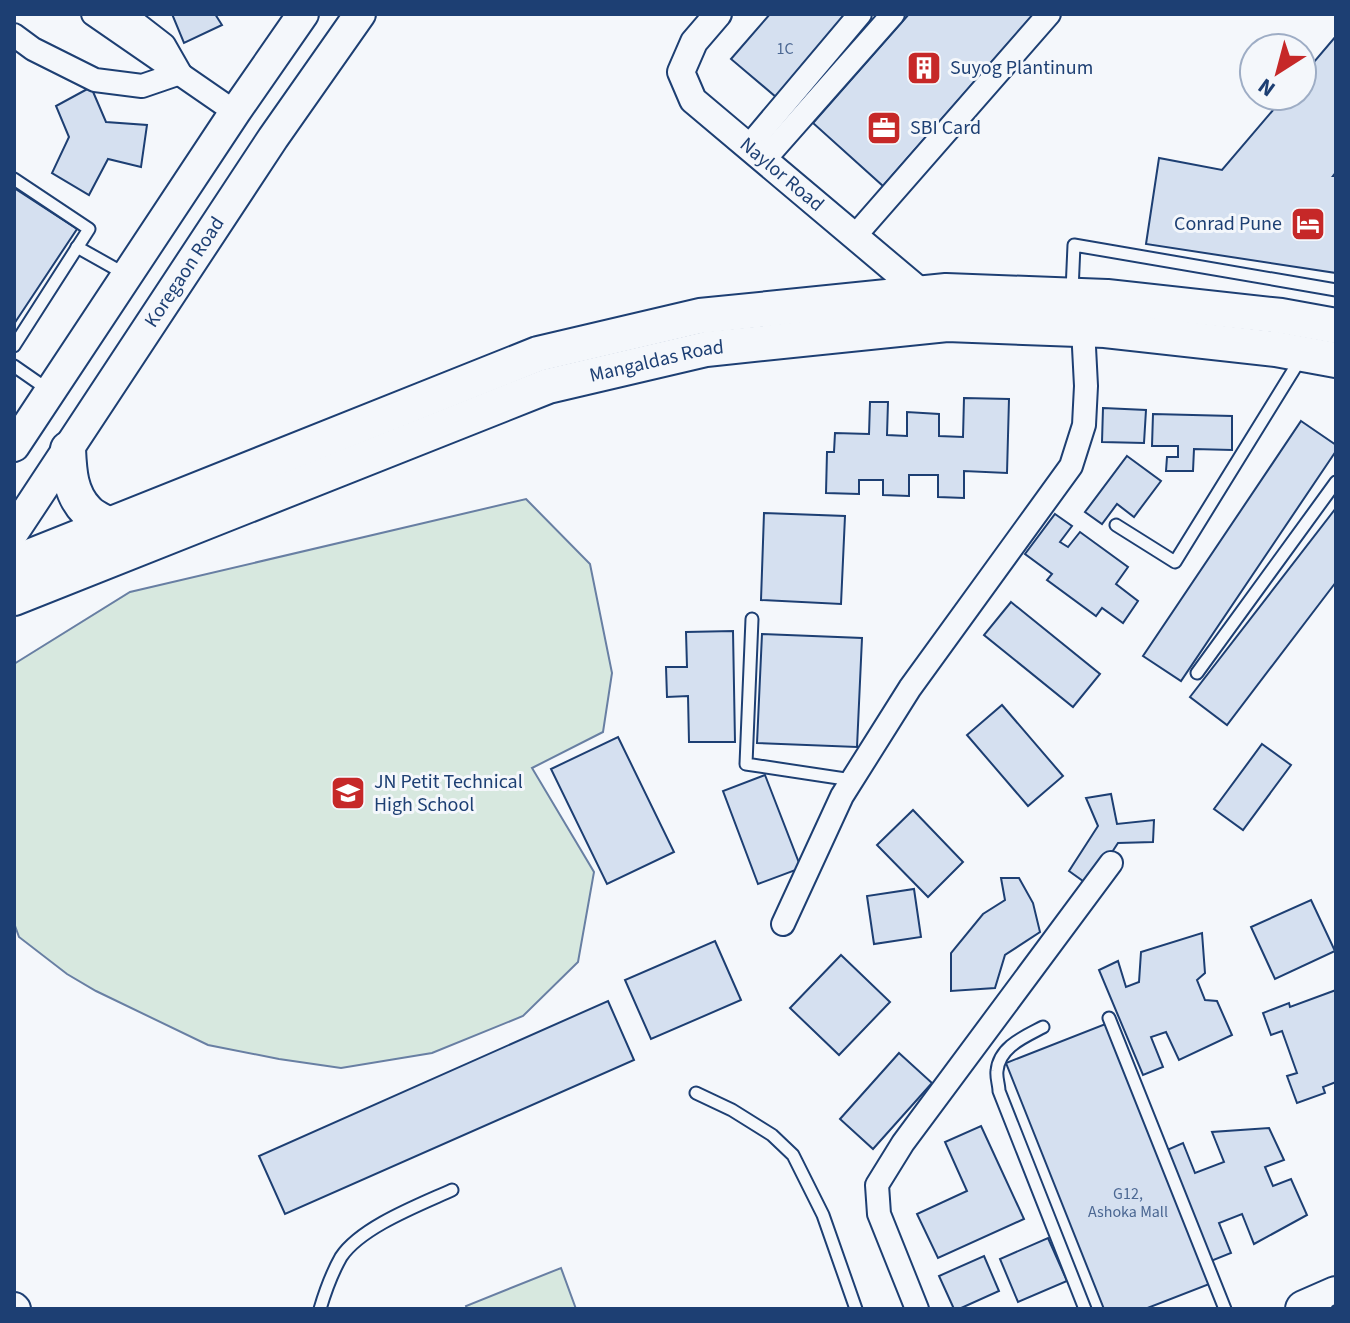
<svg xmlns="http://www.w3.org/2000/svg" width="1350" height="1323" font-family="'Source Sans 3',sans-serif">
  <style>
    .green { fill: #d7e8df; stroke: #687fa3; stroke-width: 2 }
    .building { fill: #d5e0f0; stroke: #1d3f73; stroke-width: 2 }
    .lines { fill: none; stroke-linecap: round; stroke-linejoin: round }
    .service-casing { stroke: #1d3f73; stroke-width: 15 }
    .minor-casing { stroke: #1d3f73; stroke-width: 26 }
    .tertiary-casing { stroke: #1d3f73; stroke-width: 30 }
    .secondary-casing { stroke: #1d3f73; stroke-width: 34 }
    .primary-casing { stroke: #1d3f73; stroke-width: 38 }
    .trunk-casing { stroke: #1d3f73; stroke-width: 40 }
    .service { stroke: #f4f7fb; stroke-width: 11 }
    .minor { stroke: #f4f7fb; stroke-width: 22 }
    .tertiary { stroke: #f4f7fb; stroke-width: 26 }
    .secondary { stroke: #f4f7fb; stroke-width: 30 }
    .primary { stroke: #f4f7fb; stroke-width: 34 }
    .trunk { stroke: #f4f7fb; stroke-width: 36 }
    .rail-casing { stroke: #1d3f73; stroke-width: 9 }
    .rail { stroke: #f4f7fb; stroke-width: 6; stroke-dasharray: 18; stroke-linecap: butt }
    .labels { text-anchor: middle; dominant-baseline: central; stroke-width: 6; stroke-linejoin: round; paint-order: stroke }
    .number-label { font-size: 16px; fill: #4b6792 }
    .poi-label { font-size: 20px; fill: #1d3f73; stroke: #f4f7fb; text-anchor: start }
    .street-label { font-size: 20px; fill: #1d3f73; stroke: #f4f7fb }
  </style>
  <rect width="100%" height="100%" fill="#f4f7fb"/>
  <g class="green">
    <polygon points="526,499 590,564 612,673 603,732 532,768 594,872 578,962 523,1016 432,1053 341,1068 279,1059 208,1045 96,991 67,974 19,937 14,923 14,664 130,592"/>
    <polygon points="561,1268 576,1309 467,1309 466,1306"/>
  </g>
  <g class="building">
    <polygon points="172,14 215,14 222,25 184,43"/>
    <polygon points="770,14 848,14 776,97 731,59"/>
    <polygon points="909,14 1034,14 883,186 813,123"/>
    <polygon points="1336,36 1336,172 1333,176 1336,176 1336,273 1146,244 1159,158 1222,170 1285,96 1302,96 1302,76"/>
    <polygon points="91,87 106,122 147,125 141,167 108,159 89,195 52,173 69,137 56,106"/>
    <polygon points="14,188 77,229 14,324"/>
    <polygon points="964,398 1009,399 1007,473 964,471 964,498 938,497 938,475 909,475 909,496 883,495 883,480 859,480 859,494 826,493 827,452 834,452 835,433 869,434 870,402 888,402 887,435 907,436 907,412 939,414 939,436 963,437"/>
    <polygon points="1103,408 1146,410 1144,443 1102,442"/>
    <polygon points="1153,414 1232,416 1232,450 1194,449 1193,471 1166,471 1167,457 1178,457 1178,446 1152,446"/>
    <polygon points="1301,421 1336,445 1336,451 1181,681 1143,656"/>
    <polygon points="1127,456 1161,481 1134,517 1117,504 1102,524 1085,512"/>
    <polygon points="1336,508 1336,582 1227,725 1190,697"/>
    <polygon points="764,513 845,516 841,604 761,600"/>
    <polygon points="1055,514 1072,526 1060,542 1068,547 1080,532 1128,567 1116,584 1138,601 1123,623 1102,608 1096,616 1047,580 1052,574 1025,554"/>
    <polygon points="1011,602 1100,674 1073,707 984,635"/>
    <polygon points="733,631 735,742 689,742 688,696 667,697 666,667 687,667 686,632"/>
    <polygon points="762,634 862,638 857,747 757,743"/>
    <polygon points="1002,705 1063,776 1028,806 967,735"/>
    <polygon points="618,737 674,852 607,884 551,769"/>
    <polygon points="1262,744 1291,765 1243,830 1214,809"/>
    <polygon points="765,775 801,868 758,884 723,791"/>
    <polygon points="1111,794 1117,824 1154,820 1153,842 1118,843 1090,886 1069,871 1098,826 1086,798"/>
    <polygon points="913,810 963,862 928,897 877,845"/>
    <polygon points="1001,878 1019,878 1033,903 1040,932 1005,955 995,988 951,991 951,953 983,914 1005,900"/>
    <polygon points="914,889 921,937 874,944 867,896"/>
    <polygon points="1311,900 1335,951 1275,979 1251,927"/>
    <polygon points="1202,933 1205,973 1197,980 1205,1000 1217,1001 1232,1035 1179,1060 1166,1032 1151,1037 1163,1067 1143,1075 1099,970 1118,961 1126,987 1139,982 1141,952"/>
    <polygon points="715,941 741,1000 651,1039 625,980"/>
    <polygon points="841,955 890,1002 839,1055 790,1008"/>
    <polygon points="1336,990 1336,1082 1323,1087 1325,1093 1297,1103 1287,1076 1297,1073 1282,1031 1271,1035 1263,1013 1289,1003 1290,1007"/>
    <polygon points="608,1001 634,1060 285,1214 259,1156"/>
    <polygon points="1108,1023 1212,1283 1145,1309 1104,1309 1006,1063"/>
    <polygon points="899,1053 932,1083 873,1149 840,1119"/>
    <polygon points="981,1126 1024,1219 938,1258 917,1214 967,1191 945,1142"/>
    <polygon points="1269,1128 1284,1160 1265,1167 1273,1186 1291,1179 1307,1215 1254,1244 1242,1214 1219,1223 1231,1253 1211,1261 1167,1150 1183,1143 1195,1173 1224,1162 1212,1132"/>
    <polygon points="1048,1238 1067,1281 1018,1302 1000,1259"/>
    <polygon points="984,1256 999,1291 959,1309 954,1309 939,1276"/>
  </g>
  <g class="lines">
    <g class="service-casing">
      <g id="service">
        <polyline points="14,179 89,229 14,346"/>
        <polyline points="77,247 125,274"/>
        <polyline points="1072,291 1074,245 1336,290"/>
        <polyline points="14,366 50,391"/>
        <polyline points="1116,525 1175,562 1301,358"/>
        <polyline points="752,619 746,764 852,780"/>
        <polyline points="1197,673 1336,482"/>
        <polyline points="1109,1018 1225,1309"/>
        <path d="M1043 1027C1024 1037 999 1047 997 1071 996 1077 999 1085 999 1091L1085 1309"/>
        <polyline points="696,1093 732,1110 772,1135 793,1155 823,1215 856,1309"/>
        <path d="M320 1309C325 1292 332 1273 341 1257 361 1227 419 1205 452 1190"/>
      </g>
    </g>
    <g class="minor-casing">
      <g id="minor">
        <polyline points="93,14 235,112"/>
        <polyline points="14,35 33,49 95,80 142,86 180,73 164,45 124,14"/>
        <polyline points="748,147 860,14"/>
        <polyline points="764,160 893,14"/>
        <polyline points="854,237 1049,14"/>
        <polyline points="783,924 842,796 910,688 1071,466 1084,425 1086,386 1083,328"/>
        <polyline points="917,1309 879,1214 877,1185 903,1143 1111,863"/>
      </g>
    </g>
    <g class="tertiary-casing">
      <g id="tertiary">
        <path id="s1" d="M718 14 694 42 681 72 693 100 922 293 923 303"/>
      </g>
    </g>
    <g class="secondary-casing">
      <g id="secondary">
        <polyline points="14,446 235,112 303,14"/>
        <path id="s2" d="M14 531 273 138 360 14"/>
        <polyline points="14,1308 15,1309"/>
      </g>
    </g>
    <g class="primary-casing">
      <g id="primary">
        <path d="M68 449C69 471 70 494 87 511 92 517 102 521 109 525"/>
        <polyline points="14,563 538,354 700,316 946,291 1107,297 1281,316 1336,326"/>
        <path id="s3" d="M14 598 548 386 706 349 947 324 1105 330 1276 349 1336 360"/>
      </g>
    </g>
    <g class="trunk-casing">
      <polyline id="trunk" points="1304,1309 1336,1295"/>
    </g>
    <use href="#service" class="service"/>
    <use href="#minor" class="minor"/>
    <use href="#tertiary" class="tertiary"/>
    <use href="#secondary" class="secondary"/>
    <use href="#primary" class="primary"/>
    <use href="#trunk" class="trunk"/>
    <g class="rail-casing">
      <polyline id="rail" points="1335,1309 1336,1309"/>
    </g>
    <use href="#rail" class="rail"/>
  </g>
  <defs>
    <g id="building-square" transform="scale(1.8)"><rect x="-9" y="-9" width="18" height="18" rx="4" fill="#c62828" stroke="#f4f7fb"/><path d="M-4-6H4V6H1V3H-1V6H-4ZM-2.5-4.3h1.7v1.8h-1.7ZM.8-4.3h1.7v1.8H.8ZM-2.5-1h1.7V.8h-1.7ZM.8-1h1.7V.8H.8Z" fill="#fff"/></g>
    <g id="office-square" transform="scale(1.8)"><rect x="-9" y="-9" width="18" height="18" rx="4" fill="#c62828" stroke="#f4f7fb"/><path d="M-6-3h4V-5.5h4V-3h4V5H-6ZM-1-4.5V-3h2v-1.5ZM-6 0V1H6V0Z" fill="#fff"/></g>
    <g id="hotel-square" transform="scale(1.8)"><rect x="-9" y="-9" width="18" height="18" rx="4" fill="#c62828" stroke="#f4f7fb"/><path d="M-6-4.5h1.5V1H6V5H4.5V3h-9V5H-6ZM-4 0a1.8 1.8 0 1 1 3.6 0ZM.5 0V-2.5h3Q6-2.5 6 0Z" fill="#fff"/></g>
    <g id="school-square" transform="scale(1.8)"><rect x="-9" y="-9" width="18" height="18" rx="4" fill="#c62828" stroke="#f4f7fb"/><path d="M0-5L7-2L0 1L-7-2ZM-4 1L0 2.5L4 1V4Q0 6-4 4Z" fill="#fff"/></g>
  </defs>
  <g fill-rule="evenodd">
    <use href="#building-square" x="924" y="68"/>
    <use href="#office-square" x="884" y="128"/>
    <use href="#hotel-square" x="1308" y="224"/>
    <use href="#school-square" x="348" y="793"/>
  </g>
  <g class="labels">
    <g class="number-label">
      <text x="785" y="49">1C</text>
      <text x="1128" y="1194">G12,<tspan x="1128" dy="18">Ashoka Mall</tspan></text>
    </g>
    <g class="poi-label">
      <text x="950" y="68">Suyog Plantinum</text>
      <text x="910" y="128">SBI Card</text>
      <text x="1282" y="224" text-anchor="end">Conrad Pune</text>
      <text x="374" y="782">JN Petit Technical<tspan x="374" dy="23">High School</tspan></text>
    </g>
    <g class="street-label">
      <text stroke="none"><textPath href="#s1" startOffset="216">Naylor Road</textPath></text>
      <text stroke="none"><textPath href="#s2" startOffset="310">Koregaon Road</textPath></text>
      <text stroke="none"><textPath href="#s3" startOffset="686">Mangaldas Road</textPath></text>
    </g>
  </g>
  <rect width="1350" height="1323" fill="none" stroke="#1d3f73" stroke-width="32"/>
  <g transform="translate(1278 72) rotate(216)"><circle r="38" fill="#f4f7fb" stroke="#9eadc5" stroke-width="2"/>
  <path d="M0-6L14 30L0 20L-14 30Z" fill="#c62828"/>
  <text y="-12" font-size="22" font-weight="bold" text-anchor="middle" fill="#1d3f73">N</text>
  </g>
</svg>
